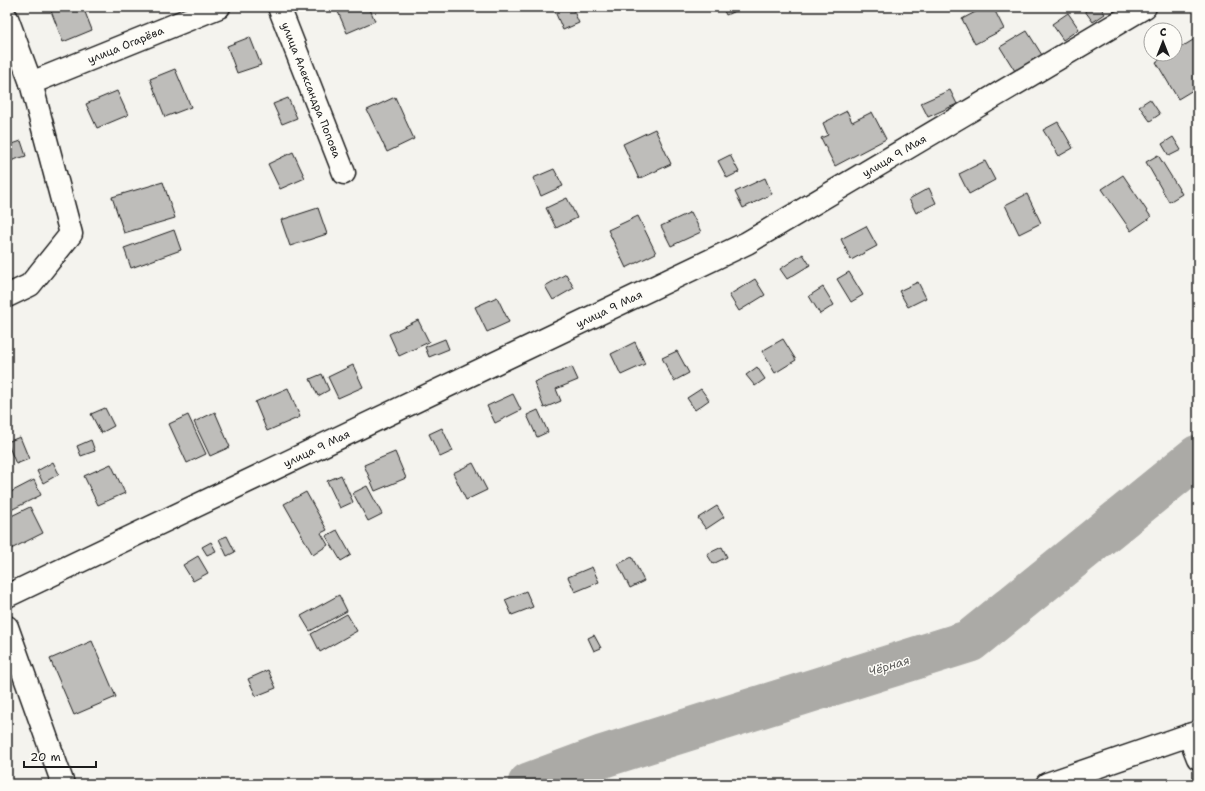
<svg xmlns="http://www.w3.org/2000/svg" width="1205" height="791" font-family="'Shantell Sans',sans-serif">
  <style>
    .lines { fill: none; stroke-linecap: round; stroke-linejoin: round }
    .river { stroke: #abaaa6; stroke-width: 43 }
    .building { fill: #bebdba; stroke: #1c1c1c }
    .minor-casing { stroke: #1c1c1c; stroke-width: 25 }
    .minor { stroke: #fdfcf7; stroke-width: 22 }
    .labels { text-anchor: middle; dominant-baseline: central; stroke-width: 3; stroke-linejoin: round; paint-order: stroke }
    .street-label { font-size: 11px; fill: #1c1c1c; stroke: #fdfcf7 }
    .water-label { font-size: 12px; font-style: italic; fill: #5c5c5a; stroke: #fdfcf7 }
  </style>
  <rect width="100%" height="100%" fill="#f4f3ee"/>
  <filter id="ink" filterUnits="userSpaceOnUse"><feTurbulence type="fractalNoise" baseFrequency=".025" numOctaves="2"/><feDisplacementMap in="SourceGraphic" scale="8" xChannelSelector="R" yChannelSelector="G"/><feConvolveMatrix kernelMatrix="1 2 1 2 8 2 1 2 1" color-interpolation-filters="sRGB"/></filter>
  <g filter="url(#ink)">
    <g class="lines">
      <polyline class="river" points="529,784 604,756 970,641 1198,456"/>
    </g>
    <g class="building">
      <polygon points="59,7 83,7 92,30 63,42 51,11"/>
      <polygon points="336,7 369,7 375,21 347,33"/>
      <polygon points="553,7 572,7 579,23 563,30"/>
      <polygon points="722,7 744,7 726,15"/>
      <polygon points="985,7 993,7 1004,29 975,44 962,19"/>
      <polygon points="1082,7 1100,7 1105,14 1093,22"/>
      <polygon points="1068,13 1079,29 1063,40 1052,24"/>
      <polygon points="1027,31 1042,55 1015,71 1000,47"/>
      <polygon points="250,37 261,65 237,73 227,46"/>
      <polygon points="1198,37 1198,87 1178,99 1156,62 1169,54 1175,54 1175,51"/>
      <polygon points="175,69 191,107 165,117 150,79"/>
      <polygon points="950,90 957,104 928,117 921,103"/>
      <polygon points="117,91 128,115 97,128 86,104"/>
      <polygon points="395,97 414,139 387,152 367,110"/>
      <polygon points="288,98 297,118 282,124 273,104"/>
      <polygon points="1150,99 1160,114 1150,121 1139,106"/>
      <polygon points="847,111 852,122 872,112 886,139 835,166 821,138 828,135 823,123"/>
      <polygon points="1058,122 1073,148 1059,156 1043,130"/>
      <polygon points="655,129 671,164 639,179 623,144"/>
      <polygon points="1173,137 1181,150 1169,156 1162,144"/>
      <polygon points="21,141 26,156 7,162 7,146"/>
      <polygon points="293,152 305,178 280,189 268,164"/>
      <polygon points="730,155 739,172 727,178 718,161"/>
      <polygon points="1158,155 1182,194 1169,202 1146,162"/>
      <polygon points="985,161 995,180 969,194 959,174"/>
      <polygon points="554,169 563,186 541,196 533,178"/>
      <polygon points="1123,175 1151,217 1131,231 1102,189"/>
      <polygon points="765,178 772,194 743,208 735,192"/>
      <polygon points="163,182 175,218 124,233 112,197"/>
      <polygon points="929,188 936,203 916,213 909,199"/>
      <polygon points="1027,194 1041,223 1019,234 1005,205"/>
      <polygon points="567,198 577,218 556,228 546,208"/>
      <polygon points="318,208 327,234 290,246 281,220"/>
      <polygon points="691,212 701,232 671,246 661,226"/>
      <polygon points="638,216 656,253 626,268 608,230"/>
      <polygon points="866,226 877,246 851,260 841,239"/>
      <polygon points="174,230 181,250 131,268 124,248"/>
      <polygon points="803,254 810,265 787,279 780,269"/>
      <polygon points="849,272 863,295 851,302 837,279"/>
      <polygon points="566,274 574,288 553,300 545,286"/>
      <polygon points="755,279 765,295 739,311 729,295"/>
      <polygon points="918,282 926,298 908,307 899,291"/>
      <polygon points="823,287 834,305 820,314 809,296"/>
      <polygon points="497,297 509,322 487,332 475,307"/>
      <polygon points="418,320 429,342 399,356 389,334"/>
      <polygon points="445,339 449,349 429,357 425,347"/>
      <polygon points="783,339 796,360 775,373 762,351"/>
      <polygon points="635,342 645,364 621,375 611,354"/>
      <polygon points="677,351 689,373 674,381 662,358"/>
      <polygon points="353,365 363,387 338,398 328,377"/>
      <polygon points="572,367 578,380 556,389 561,401 544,408 534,382"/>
      <polygon points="757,367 765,379 755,386 746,375"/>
      <polygon points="322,374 329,390 318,396 310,379"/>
      <polygon points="288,388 300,417 267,431 255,402"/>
      <polygon points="701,389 709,400 695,410 687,398"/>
      <polygon points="513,394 521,410 495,423 487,406"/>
      <polygon points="105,408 114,426 101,433 91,414"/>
      <polygon points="538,410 548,432 537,437 527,415"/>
      <polygon points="215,412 230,447 210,456 194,422"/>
      <polygon points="188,415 206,454 187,463 169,424"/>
      <polygon points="442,428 453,451 440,457 429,434"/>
      <polygon points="20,437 29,459 16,464 7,442"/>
      <polygon points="91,440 95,451 81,456 77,446"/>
      <polygon points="395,452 406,478 375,491 364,465"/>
      <polygon points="53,462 59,474 43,483 37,471"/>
      <polygon points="473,463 487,490 466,500 453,473"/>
      <polygon points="111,464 125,493 98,505 84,476"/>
      <polygon points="341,475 353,502 340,508 327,481"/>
      <polygon points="34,480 41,495 7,512 7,494"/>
      <polygon points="367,486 382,514 368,521 353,493"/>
      <polygon points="306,492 327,530 321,533 328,545 313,555 284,504"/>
      <polygon points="717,506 724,517 706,529 698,518"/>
      <polygon points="30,507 43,533 7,551 7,518"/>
      <polygon points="337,530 351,555 341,561 326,536"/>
      <polygon points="227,536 235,552 227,556 219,539"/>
      <polygon points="211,542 216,551 207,555 202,547"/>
      <polygon points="722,547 727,557 713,564 707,554"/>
      <polygon points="198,556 208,573 193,581 183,565"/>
      <polygon points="632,557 644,581 630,588 618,564"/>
      <polygon points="592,567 599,582 575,592 568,577"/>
      <polygon points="526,591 533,607 512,615 505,600"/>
      <polygon points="339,595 347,611 310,631 301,616"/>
      <polygon points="347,614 357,631 320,652 311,634"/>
      <polygon points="594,635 601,648 594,651 588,638"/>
      <polygon points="92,641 116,697 74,715 50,659"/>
      <polygon points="268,670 276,688 256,696 248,679"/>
      <polygon points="1194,778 1195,784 1177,784"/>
    </g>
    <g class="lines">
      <g class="minor-casing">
        <g id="minor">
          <path id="s1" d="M279 7 344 173"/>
          <polyline points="7,18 31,83 71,234 30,285 7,296"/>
          <path id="s2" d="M31 83 219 7"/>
          <path id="s3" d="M7 596 747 243 1145 7"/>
          <polyline points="7,627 63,784"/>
          <polyline points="1189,735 1198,758"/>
          <polyline points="1047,784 1198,732"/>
        </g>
      </g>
      <use href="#minor" class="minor"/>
    </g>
  </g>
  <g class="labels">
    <g class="street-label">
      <text stroke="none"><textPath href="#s2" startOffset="102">улица Огарёва</textPath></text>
      <text stroke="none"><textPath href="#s1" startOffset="89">улица Александра Попова</textPath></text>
      <text stroke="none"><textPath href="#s3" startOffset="991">улица 9 Мая</textPath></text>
      <text stroke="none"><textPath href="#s3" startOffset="667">улица 9 Мая</textPath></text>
      <text stroke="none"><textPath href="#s3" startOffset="343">улица 9 Мая</textPath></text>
    </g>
    <g class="water-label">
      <text transform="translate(889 666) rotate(-17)">Чёрная</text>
    </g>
  </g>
  <rect width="1205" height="791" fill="none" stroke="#fdfcf7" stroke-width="24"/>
  <rect x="12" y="12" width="1181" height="767" fill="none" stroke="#1c1c1c" stroke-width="1.5" filter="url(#ink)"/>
  <g transform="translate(1163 42)"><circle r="19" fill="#fdfcf7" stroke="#a3a29f"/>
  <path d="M0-3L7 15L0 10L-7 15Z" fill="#1c1c1c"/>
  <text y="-6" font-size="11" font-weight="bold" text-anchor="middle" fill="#1c1c1c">С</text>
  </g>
  <path d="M24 761v6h72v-6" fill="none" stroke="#1c1c1c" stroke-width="2"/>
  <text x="30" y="761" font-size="12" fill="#1c1c1c" stroke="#fdfcf7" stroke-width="3" paint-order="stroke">20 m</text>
</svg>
